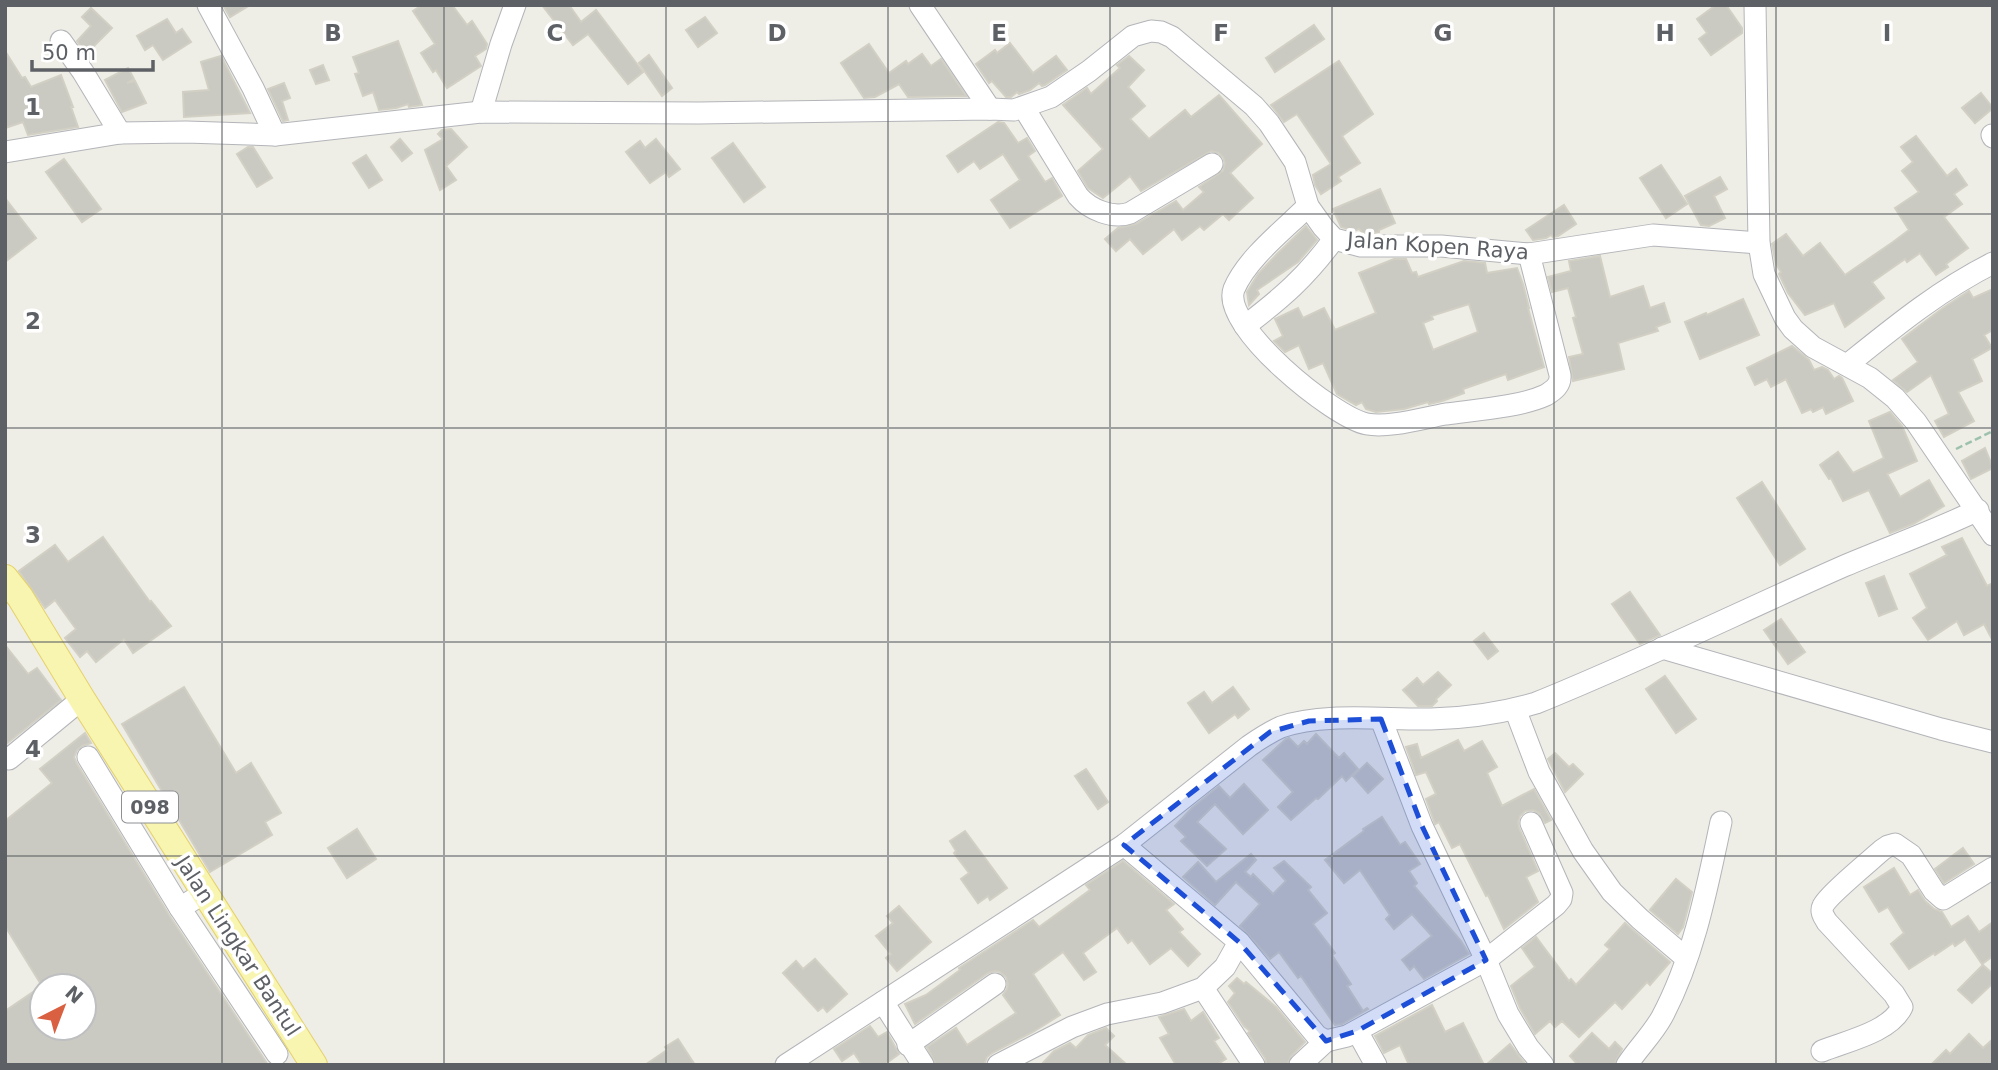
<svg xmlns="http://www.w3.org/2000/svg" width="1998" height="1070" font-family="'DejaVu Sans',sans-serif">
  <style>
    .building { fill: #cac9c2; stroke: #d2d0c4; stroke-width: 2; fill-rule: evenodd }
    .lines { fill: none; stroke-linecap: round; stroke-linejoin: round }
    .minor-casing { stroke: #b3b5b9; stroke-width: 23 }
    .major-casing { stroke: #e5d168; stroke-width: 28 }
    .path { stroke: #9dc1ac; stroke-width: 2.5; stroke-dasharray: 7 3.5; stroke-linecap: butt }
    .minor { stroke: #fff; stroke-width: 21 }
    .major { stroke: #f8f5b1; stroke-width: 26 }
    .marked { fill: #1d4ed8; fill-opacity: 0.2; stroke: #1d4ed8; stroke-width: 5; stroke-dasharray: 14 9; stroke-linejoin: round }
    .grid { fill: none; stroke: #5d6065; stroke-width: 2; stroke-opacity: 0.55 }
    .labels { text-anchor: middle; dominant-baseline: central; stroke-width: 7; stroke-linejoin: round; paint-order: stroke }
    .shield { fill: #fff; stroke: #8e9093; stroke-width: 2 }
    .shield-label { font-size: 19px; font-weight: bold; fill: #5d6065 }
    .street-label { font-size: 21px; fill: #5d6065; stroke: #fff }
    .grid-label { font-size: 23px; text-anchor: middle; font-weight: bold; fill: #5d6065; stroke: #fff; stroke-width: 7; stroke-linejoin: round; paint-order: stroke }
  </style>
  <rect width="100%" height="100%" fill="#eeede6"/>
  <g class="building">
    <polygon points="223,5 250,5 230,17"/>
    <polygon points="422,5 452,5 467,25 472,21 487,44 486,49 475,56 481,66 447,88 436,70 433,72 421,53 435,44 413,11"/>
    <polygon points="542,5 569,5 581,22 596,10 643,72 628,84 588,34 573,45"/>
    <polygon points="1716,5 1726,5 1742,28 1742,33 1711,55 1699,39 1707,33 1697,19"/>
    <polygon points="91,8 112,28 86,54 77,41 91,26 82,17"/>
    <polygon points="705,17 717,33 698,47 686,30"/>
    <polygon points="167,19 176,33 182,29 191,42 163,60 153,45 145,50 137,36"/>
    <polygon points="1314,25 1324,39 1275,72 1266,58"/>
    <polygon points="398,41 422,105 409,107 408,104 396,108 379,110 373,92 363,96 355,74 359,73 353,57"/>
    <polygon points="1010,43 1033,73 1056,56 1067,70 1045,85 1042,86 1039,83 1030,90 1019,94 1017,92 1011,97 1006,97 992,81 989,83 976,64 995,50 997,53"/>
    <polygon points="869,44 889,73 906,61 908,64 922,54 931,66 941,59 966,96 908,97 899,84 875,97 864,98 841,63"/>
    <polygon points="5,51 22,78 25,77 31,87 61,75 73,107 71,107 78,127 28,135 23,122 5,128"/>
    <polygon points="649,55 672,88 662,96 639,63"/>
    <polygon points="221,56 250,113 184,117 183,92 209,90 201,62"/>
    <polygon points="1129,56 1144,70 1128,87 1145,106 1130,119 1149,139 1185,110 1191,117 1219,95 1262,144 1230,173 1253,198 1229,220 1223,214 1204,230 1200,226 1182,240 1174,229 1143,254 1130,239 1116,251 1105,239 1118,228 1136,224 1176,201 1183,210 1204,192 1199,187 1223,171 1225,163 1223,157 1219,153 1211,151 1141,191 1130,176 1103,198 1088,188 1078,171 1103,149 1063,105 1087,88 1091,94 1120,68 1117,65"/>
    <polygon points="1339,61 1373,114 1342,136 1360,163 1338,177 1341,181 1321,194 1315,185 1313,175 1331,164 1297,114 1284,122 1271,105"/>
    <polygon points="323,65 329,80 316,84 310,70"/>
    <polygon points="128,68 134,79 127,83 135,81 146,103 122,112 105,80"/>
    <polygon points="284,83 290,98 282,101 288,120 283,121 268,89"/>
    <polygon points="1981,93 1993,108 1975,123 1962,108"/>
    <polygon points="998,122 1004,123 1018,143 1027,138 1035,151 1028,156 1045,182 1052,178 1062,196 1010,228 991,200 1020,180 1003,154 980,169 974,161 958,172 947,156"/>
    <polygon points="451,129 467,147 446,166 456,180 440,190 425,150 443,139 438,134 442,130"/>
    <polygon points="1916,136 1947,176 1956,169 1967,185 1954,194 1962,204 1944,217 1968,248 1946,264 1948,267 1936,275 1920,253 1907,262 1905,259 1872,282 1884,298 1845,327 1834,303 1805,315 1788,293 1779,274 1781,272 1776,264 1772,244 1786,234 1803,256 1820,243 1845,275 1893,242 1909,230 1895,208 1919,192 1902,171 1913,162 1901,147"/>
    <polygon points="400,139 412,153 402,161 391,147"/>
    <polygon points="656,139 680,169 669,177 666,172 650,183 626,152 640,141 645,148"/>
    <polygon points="733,143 765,187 744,202 712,158"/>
    <polygon points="248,147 253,147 272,178 257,187 237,154"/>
    <polygon points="366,155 382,180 369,188 353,163"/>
    <polygon points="64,159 101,209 82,222 46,172"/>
    <polygon points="1661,165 1687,204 1666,218 1640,178"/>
    <polygon points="1720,177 1727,189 1714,196 1725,218 1709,226 1701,225 1685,196"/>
    <polygon points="1380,189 1395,223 1379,230 1379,232 1376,233 1363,233 1359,229 1354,231 1341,227 1333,209"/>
    <polygon points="5,198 36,238 5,262"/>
    <polygon points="1564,205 1576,224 1558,236 1553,237 1551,235 1546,238 1533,240 1526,230"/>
    <polygon points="1306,226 1317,240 1298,262 1257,290 1259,294 1249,305 1247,292 1258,274 1277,254"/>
    <polygon points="1600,256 1610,297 1643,286 1650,308 1664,303 1670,322 1656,327 1658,331 1618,343 1624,369 1573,381 1569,357 1583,354 1573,318 1576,317 1568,288 1552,292 1548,277 1571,271 1569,261"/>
    <path d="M1394 259H1406L1412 273 1416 272 1418 277 1464 261 1485 263 1487 273 1517 268 1523 284 1529 308H1528L1544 367 1508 380 1506 374 1463 389 1464 393 1442 401 1429 404 1428 402 1404 409 1376 412 1366 409 1362 402 1356 405 1337 394 1323 363 1309 369 1299 345 1285 352 1274 341 1283 336 1275 319 1298 308 1303 318 1324 308 1335 330 1376 313 1359 273ZM1469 304 1478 332 1433 350 1423 323 1433 319 1431 316Z"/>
    <polygon points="1993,289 1993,330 1984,335 1992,348 1972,359 1982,381 1958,392 1974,421 1944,437 1935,421 1949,414 1931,375 1907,392 1893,380 1918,362 1902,339 1943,308 1969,291 1973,298"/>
    <polygon points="1743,299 1759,335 1700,359 1685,322 1706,313 1707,315"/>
    <polygon points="1792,346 1809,360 1814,370 1822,367 1828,370 1834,379 1839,376 1842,378 1853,401 1826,414 1823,407 1813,412 1811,409 1802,413 1786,379 1771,387 1767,379 1755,385 1747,368"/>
    <polygon points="1890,412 1902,426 1917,461 1887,474 1900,497 1929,480 1944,506 1913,524 1890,533 1869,490 1843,501 1831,478 1829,479 1820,465 1838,452 1853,473 1884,458 1869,421"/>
    <polygon points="1985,448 1993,468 1971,479 1962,461"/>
    <polygon points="1762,482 1805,549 1780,565 1737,498"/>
    <polygon points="103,537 150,602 151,601 171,626 133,653 124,639 96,662 87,651 80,657 65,638 76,629 55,600 45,608 19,571 55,545 68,562"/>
    <polygon points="1962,538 1987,586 1993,583 1993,641 1984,624 1964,635 1957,621 1928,640 1913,618 1927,608 1910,574 1947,555 1942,547"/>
    <polygon points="1884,576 1897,609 1879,616 1866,583"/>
    <polygon points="1630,592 1660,635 1640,644 1612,604"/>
    <polygon points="1781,619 1805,652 1788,664 1764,630"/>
    <polygon points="1484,633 1498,651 1488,659 1474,641"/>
    <polygon points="5,645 28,674 37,668 61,700 5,745"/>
    <polygon points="1438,672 1451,685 1436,699 1437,701 1432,706 1418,706 1403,690 1417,678 1423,685"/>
    <polygon points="1665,676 1696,719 1676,733 1646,689"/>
    <polygon points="184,687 236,773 251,763 281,813 265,822 272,835 210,872 122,724"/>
    <polygon points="1233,687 1249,709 1238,718 1235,714 1209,733 1188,703 1204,692 1212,703"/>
    <polygon points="85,733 91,743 82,746 77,750 74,757 77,764 169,915 268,1065 5,1065 5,1011 42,986 42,1028 84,1028 84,986 42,986 5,926 5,821 52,783 40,769"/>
    <polygon points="1316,734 1339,758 1344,753 1358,769 1346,781 1342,776 1318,799 1316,798 1291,820 1278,807 1293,792 1263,760 1286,739 1289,738 1298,747 1304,741 1307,744"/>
    <polygon points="1458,740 1464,751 1482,741 1497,767 1487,773 1502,806 1534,789 1551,820 1545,823 1539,813 1533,810 1525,811 1520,816 1518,822 1519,828 1538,871 1526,877 1538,902 1504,929 1488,895 1486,896 1460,844 1452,848 1439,822 1435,824 1426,799 1436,794 1426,772 1416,775 1406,747 1417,744 1421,758"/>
    <polygon points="1555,753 1569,767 1573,764 1583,774 1565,792 1548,759"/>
    <polygon points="1367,763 1383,779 1368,793 1353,776"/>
    <polygon points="1086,769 1108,802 1098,809 1075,776"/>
    <polygon points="1244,784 1268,810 1243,834 1215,804 1197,822 1226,849 1207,866 1181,841 1186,837 1175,826 1192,808 1219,786 1230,798"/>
    <polygon points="1382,817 1400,845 1405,842 1420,864 1409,871 1417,883 1414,886 1461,941 1469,954 1424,979 1414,966 1410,970 1402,960 1432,936 1412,914 1394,929 1386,919 1390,915 1360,870 1344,883 1325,860 1364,831 1363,829"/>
    <polygon points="357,829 376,859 347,878 328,848"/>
    <polygon points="965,831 1007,888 990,900 988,896 978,903 961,879 969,873 954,853 956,851 950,841"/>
    <polygon points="1963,848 1974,864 1944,883 1935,869"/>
    <polygon points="1251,854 1256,860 1245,872 1251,877 1253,874 1273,894 1286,881 1274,868 1284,861 1311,887 1308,890 1327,913 1313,924 1335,953 1332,955 1351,984 1347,986 1363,1011 1367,1008 1368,1009 1342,1024 1335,1025 1301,976 1298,978 1279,952 1270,959 1240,926 1260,904 1236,882 1215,905 1183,877 1198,862 1216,882"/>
    <polygon points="1123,861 1174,904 1166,910 1183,929 1179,932 1200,954 1188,966 1171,948 1150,964 1132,940 1128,943 1117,928 1083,953 1096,972 1084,980 1063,952 1033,974 1060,1015 1033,1032 992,1053 987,1057 984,1065 936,1065 927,1047 956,1028 967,1045 1016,1013 1003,995 1007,989 1008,984 1006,977 1000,972 995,971 988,973 915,1024 905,1004 926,995 960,970 959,968 1033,920 1039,927 1090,890 1086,885"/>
    <polygon points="1894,868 1910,895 1918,890 1925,901 1934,909 1942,912 1951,927 1968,916 1979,932 1993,922 1993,956 1982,964 1965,939 1955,946 1953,943 1935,955 1934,953 1909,969 1891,944 1904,933 1888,907 1879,912 1864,887"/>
    <polygon points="1676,879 1692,892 1683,927 1678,934 1650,910"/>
    <polygon points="899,906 931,942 897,971 886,958 891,954 876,936 893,923 887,916"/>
    <polygon points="1625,923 1670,962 1650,985 1647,982 1622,1009 1615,1002 1579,1037 1562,1021 1555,1027 1550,1021 1535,1034 1520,1008 1511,986 1535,967 1522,948 1536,937 1569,981 1571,979 1576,985 1610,949 1605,945"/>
    <polygon points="815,959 847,994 827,1012 823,1007 818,1011 783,973 796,961 803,969"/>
    <polygon points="1983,965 1993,974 1993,983 1972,1003 1958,990"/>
    <polygon points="1237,978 1244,984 1246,982 1276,1007 1305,1042 1291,1056 1287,1065 1267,1065 1265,1058 1248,1033 1250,1031 1244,1026 1228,1002 1235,993 1229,986"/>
    <polygon points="1432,1005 1445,1032 1463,1023 1484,1065 1409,1065 1400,1045 1384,1053 1375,1036"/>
    <polygon points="1184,1009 1191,1021 1203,1012 1219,1038 1214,1041 1226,1059 1216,1065 1176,1065 1160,1038 1169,1034 1159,1017"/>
    <polygon points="870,1026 878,1037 887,1032 899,1054 884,1065 862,1065 854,1053 842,1061 834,1049"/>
    <polygon points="1106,1028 1114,1036 1105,1045 1127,1065 1041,1065 1054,1051 1070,1043 1076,1048 1088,1035"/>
    <polygon points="1592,1033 1609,1049 1615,1042 1622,1049 1614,1065 1578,1065 1570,1056"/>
    <polygon points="1969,1034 1983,1048 1993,1039 1993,1065 1931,1065 1946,1050 1950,1054"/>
    <polygon points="678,1039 695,1065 645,1065 667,1050 665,1047"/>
    <polygon points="1510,1044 1526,1065 1486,1065"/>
  </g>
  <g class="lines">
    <g class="minor-casing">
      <g id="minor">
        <polyline points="208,5 253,88 275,135"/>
        <polyline points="920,5 990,109"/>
        <polyline points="1755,5 1759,243 1764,274 1785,318 1793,329 1813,347 1870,378 1895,398 1916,422 1993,535"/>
        <polyline points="61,41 83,72 120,133"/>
        <path d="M1024 108 1078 196C1090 210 1113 219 1130 213L1212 164"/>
        <polyline points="481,112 501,44 515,5"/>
        <polyline points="1992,135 1993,137"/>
        <polyline points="5,152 120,133 186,132 275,135 481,112 699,113 990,109 1014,110 1051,97 1089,71 1133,36 1151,31 1161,32 1172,37 1254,106 1269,123 1295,162 1308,206 1323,227 1334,239 1361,246 1441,246 1529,254 1653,235 1759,243"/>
        <path d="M1308 206C1285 229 1247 258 1234 289 1220 326 1334 418 1367 424 1389 428 1423 418 1446 414 1475 410 1520 407 1546 395 1554 390 1561 385 1560 375L1529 254"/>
        <path d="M1245 326C1283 297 1306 277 1334 239"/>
        <path d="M1847 365C1893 328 1939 290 1993 263"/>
        <polyline points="1662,648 1941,729 1993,742"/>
        <polyline points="1515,709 1539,772 1583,851 1612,892 1640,919 1686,958"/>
        <polyline points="1381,719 1422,826 1486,960 1508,1014 1528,1047 1543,1065"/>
        <polyline points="88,757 180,908 204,893"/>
        <polyline points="9,759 82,699"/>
        <polyline points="180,908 277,1054"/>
        <polyline points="1239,942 1317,1036 1326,1041 1347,1036 1486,960 1556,905 1561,899 1562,893 1531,823"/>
        <polyline points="1203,988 1254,1065"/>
        <polyline points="883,1002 923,1065"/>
        <polyline points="1357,1031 1376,1065"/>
        <polyline points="908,1045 995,984"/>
        <path d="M1822 1051C1847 1041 1890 1032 1902 1007L1894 994 1827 922C1824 917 1820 912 1823 906 1827 896 1871 860 1882 850L1888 846 1895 844 1911 855 1934 891 1943 899 1993 868"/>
        <path d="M786 1065 1124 845 1249 746C1259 739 1270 732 1281 727 1324 712 1385 720 1431 719 1466 718 1502 713 1536 703 1640 661 1742 611 1844 566 1889 547 1934 531 1978 510"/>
        <polyline points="998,1065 1072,1027 1107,1014 1162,1003 1203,988 1225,967 1239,942 1124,845"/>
        <polyline points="1300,1065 1326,1041"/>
        <path d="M1627 1065C1638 1048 1652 1035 1662 1017 1694 957 1707 888 1721 822"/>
      </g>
    </g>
    <g class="major-casing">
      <polyline id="major" points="5,578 20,597 82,699 314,1065"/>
    </g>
    <polyline class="path" points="1956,449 1993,431"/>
    <use href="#minor" class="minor"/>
    <use href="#major" class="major"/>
  </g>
  <path class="marked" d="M1381 719 1422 826 1486 960 1357 1031 1326 1041 1239 942 1124 845 1270 732 1309 721Z"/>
  <path class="grid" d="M222 5V1065M444 5V1065M666 5V1065M888 5V1065M1110 5V1065M1332 5V1065M1554 5V1065M1776 5V1065M5 214H1993M5 428H1993M5 642H1993M5 856H1993"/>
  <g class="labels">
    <rect class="shield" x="122" y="791.5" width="56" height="31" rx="5"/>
    <g class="shield-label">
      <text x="150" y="807">098</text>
    </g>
    <g class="street-label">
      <text transform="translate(1438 246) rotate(4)">Jalan Kopen Raya</text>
      <text transform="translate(238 946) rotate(57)">Jalan Lingkar Bantul</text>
    </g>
  </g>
  <g class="grid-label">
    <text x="333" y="41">B</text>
    <text x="555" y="41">C</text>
    <text x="777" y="41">D</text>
    <text x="999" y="41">E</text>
    <text x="1221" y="41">F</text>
    <text x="1443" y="41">G</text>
    <text x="1665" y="41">H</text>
    <text x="1887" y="41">I</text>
    <text x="33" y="115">1</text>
    <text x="33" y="329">2</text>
    <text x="33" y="543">3</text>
    <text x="33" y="757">4</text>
  </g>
  <rect width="1998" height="1070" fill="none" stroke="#5d6065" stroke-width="14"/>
  <g transform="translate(63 1007) rotate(42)"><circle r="33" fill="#ffffff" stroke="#bebfc1" stroke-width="2"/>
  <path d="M0-5L12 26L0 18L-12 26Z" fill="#d96040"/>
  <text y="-10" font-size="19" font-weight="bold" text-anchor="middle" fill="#5d6065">N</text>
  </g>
  <path d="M32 60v10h121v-10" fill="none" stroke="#5d6065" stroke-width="3.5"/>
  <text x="42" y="60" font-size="21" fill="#5d6065" stroke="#ffffff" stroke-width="5" paint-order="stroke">50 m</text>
</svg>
